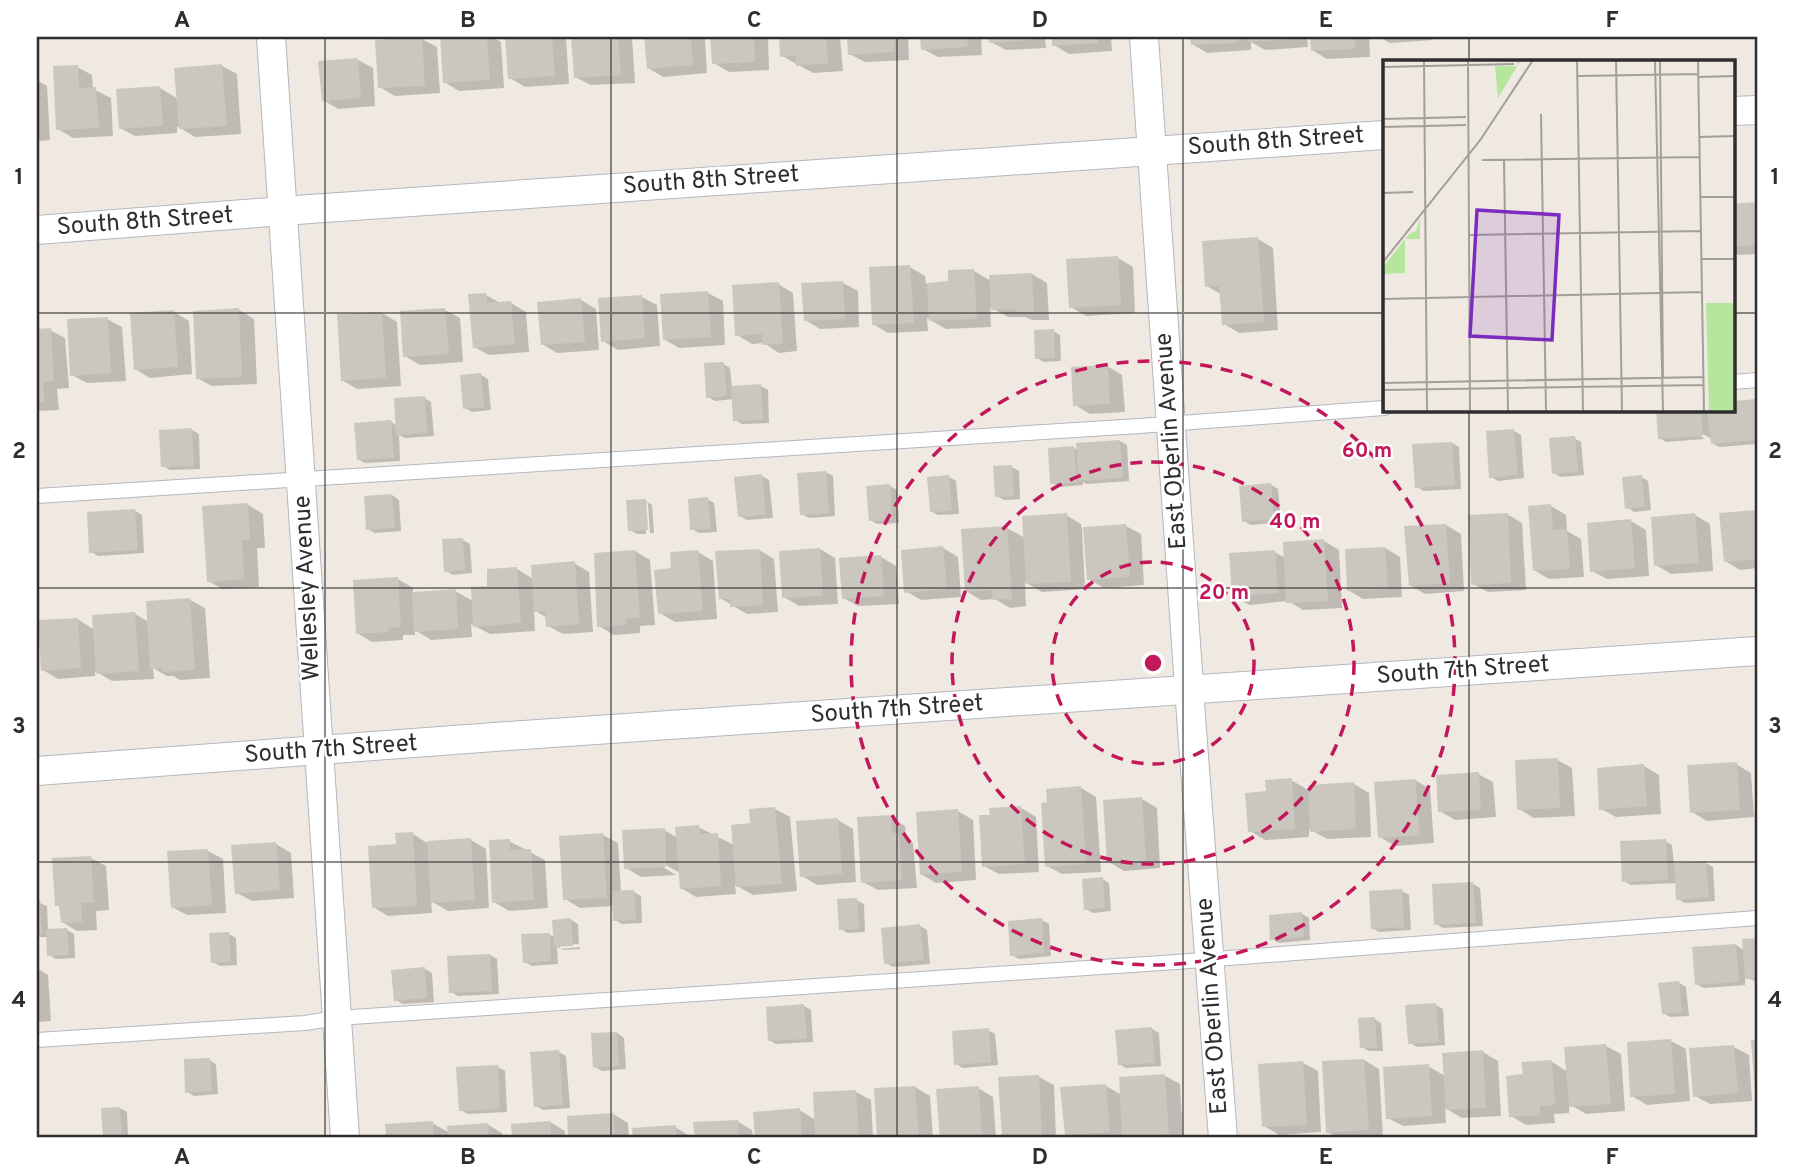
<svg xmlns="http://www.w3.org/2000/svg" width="1794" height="1175" font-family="Overpass,sans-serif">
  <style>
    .shadow { fill: #0003 }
    .building { fill: #cbc7bf }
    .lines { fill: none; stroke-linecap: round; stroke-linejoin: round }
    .service-casing { stroke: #b4b7c1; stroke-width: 16 }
    .minor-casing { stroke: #b4b7c1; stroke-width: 30 }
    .service { stroke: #fff; stroke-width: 14 }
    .minor { stroke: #fff; stroke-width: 28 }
    .grid { fill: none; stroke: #2e2e2e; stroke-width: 2; stroke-opacity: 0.55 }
    .ring { fill: none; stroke: #c2185b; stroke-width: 3.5; stroke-dasharray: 12 9 }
    .labels { text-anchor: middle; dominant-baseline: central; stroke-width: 5; stroke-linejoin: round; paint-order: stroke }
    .street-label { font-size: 24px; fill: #2e2e2e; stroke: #fff }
    .inset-road { fill: none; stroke: #a29e99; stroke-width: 2 }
    .view { fill: #7b2cbf; fill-opacity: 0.15; stroke: #7b2cbf; stroke-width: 3.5 }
    .inset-edge { fill: none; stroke: #2e2e2e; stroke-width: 3.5 }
    .centre { fill: #c2185b; stroke: #fff; stroke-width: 3.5 }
    .ring-label { font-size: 21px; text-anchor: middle; font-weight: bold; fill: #c2185b; stroke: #fff; stroke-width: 5; stroke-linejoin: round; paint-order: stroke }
    .neatline { fill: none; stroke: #2e2e2e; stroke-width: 2.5 }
    .grid-label { font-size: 23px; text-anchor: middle; font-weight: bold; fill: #2e2e2e }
  </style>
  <rect width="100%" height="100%" fill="#efe9e1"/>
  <g class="shadow">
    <polygon points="441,37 492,37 501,42 504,88 459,91 444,82"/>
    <polygon points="507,37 566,38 569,84 525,87 510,78"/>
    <polygon points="573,37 632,37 635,83 591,85 575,77"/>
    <polygon points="646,37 705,37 707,73 663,77 648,68"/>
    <polygon points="712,37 768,37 769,70 729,72 714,63"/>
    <polygon points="781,37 840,37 843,71 813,73 782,56"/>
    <polygon points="849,37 908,37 909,60 865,62 850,54"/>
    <polygon points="922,37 981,37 982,55 938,57 923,49"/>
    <polygon points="990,37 1045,37 1046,48 1006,50 991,42"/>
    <polygon points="1054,37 1111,37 1112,51 1069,54 1054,45"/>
    <polygon points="1192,37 1307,37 1308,47 1265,50 1251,42 1251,50 1207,53 1192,44"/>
    <polygon points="1312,37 1369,37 1370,57 1327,59 1312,50"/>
    <polygon points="1379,37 1432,37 1433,40 1390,43"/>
    <polygon points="1455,37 1487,37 1459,39"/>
    <polygon points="422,39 437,47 440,93 395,96 380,87"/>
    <polygon points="358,60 373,68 375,106 338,109 323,100"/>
    <polygon points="222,66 237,74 241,134 195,137 177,126 177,133 135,136 120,128 160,88 178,99"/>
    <polygon points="77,67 92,75 93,89 111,98 113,136 73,138 58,129"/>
    <polygon points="37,80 47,86 50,140 39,141 39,148 37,148"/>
    <polygon points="1757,204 1757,254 1739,255 1733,252 1733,206"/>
    <polygon points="1258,239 1273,248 1278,330 1239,333 1224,324 1222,295 1207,286"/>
    <polygon points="1118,258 1133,267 1135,313 1086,316 1071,307"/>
    <polygon points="910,267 925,276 926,284 950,283 974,271 991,281 1032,274 1047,283 1049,320 1032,320 1025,317 1008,317 990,307 991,327 946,329 927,318 928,331 888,333 873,324"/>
    <polygon points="843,283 858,291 859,327 820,329 805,320"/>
    <polygon points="778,284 793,293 797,351 779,353 764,343 752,344 737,335"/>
    <polygon points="708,293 723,301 725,345 679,348 664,339"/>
    <polygon points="486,295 502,304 511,303 526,312 529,352 489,355 474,347"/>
    <polygon points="642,297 657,305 660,346 618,350 603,341"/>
    <polygon points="581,300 596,309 599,350 557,353 542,344"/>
    <polygon points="239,310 254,319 257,384 212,386 197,378"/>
    <polygon points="445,310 460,318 463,362 420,365 405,356"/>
    <polygon points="174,312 189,321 192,374 150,378 135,369"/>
    <polygon points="382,313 397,322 401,386 357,389 342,380"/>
    <polygon points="107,319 122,327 126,381 87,383 72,375"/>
    <polygon points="50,330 65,338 69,388 57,389 59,410 37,411 37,331"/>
    <polygon points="1053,331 1060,335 1061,361 1044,362 1037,358"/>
    <polygon points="723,364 730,368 732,388 761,386 768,390 769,423 742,424 735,420 734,399 715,401 708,397"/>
    <polygon points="1107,366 1122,375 1125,412 1090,414 1075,405"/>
    <polygon points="481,375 488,379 491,410 472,412 465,408"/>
    <polygon points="424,398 431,402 434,436 405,438 399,435 400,461 365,463 358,459 391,422 397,426"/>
    <polygon points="1757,401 1757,444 1719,447 1712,443 1712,439 1696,430 1695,433 1705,439 1666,442 1659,438 1658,410 1733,410 1733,403"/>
    <polygon points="192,430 199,434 200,469 170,470 163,466"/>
    <polygon points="1514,431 1521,435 1524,478 1498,481 1491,477"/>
    <polygon points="1574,438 1581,442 1584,475 1561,477 1554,473"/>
    <polygon points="1120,441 1127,445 1129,481 1087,484 1083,482 1083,485 1059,487 1052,483 1074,448 1078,450"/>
    <polygon points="1452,443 1459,447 1461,489 1424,491 1417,487"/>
    <polygon points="1012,467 1019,471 1020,499 1004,500 997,496"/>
    <polygon points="826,472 833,476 835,516 809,518 802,514"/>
    <polygon points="762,476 769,480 773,518 747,520 740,516"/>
    <polygon points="949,477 956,481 959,514 938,515 931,511"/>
    <polygon points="1641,477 1648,481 1651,510 1634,512 1627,507"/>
    <polygon points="1271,485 1278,489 1281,522 1251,525 1244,521"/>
    <polygon points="890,486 897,490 899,523 877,524 870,520"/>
    <polygon points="392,495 399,500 401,531 375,533 368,529"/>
    <polygon points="707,499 714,503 717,532 699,533 692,529"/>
    <polygon points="645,501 652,505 654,533 650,533 648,503 644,503 646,534 637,534 630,530 628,502"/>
    <polygon points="248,505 263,514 265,548 257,548 259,587 223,589 208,581"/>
    <polygon points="1551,506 1566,515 1567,531 1581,539 1584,577 1549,579 1534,570"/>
    <polygon points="135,511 142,515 144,553 98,556 91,552"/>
    <polygon points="1757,511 1757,568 1740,570 1725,561 1721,515"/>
    <polygon points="1507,514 1522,523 1526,590 1488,592 1473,584"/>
    <polygon points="1066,515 1081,524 1082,529 1126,526 1141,534 1144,585 1104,588 1089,579 1085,529 1082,530 1085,589 1042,592 1025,582 1026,606 1010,608 995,599 981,600 966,591 1007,528 1025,538"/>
    <polygon points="1695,515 1710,524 1713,571 1671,574 1656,565"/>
    <polygon points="1631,521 1646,530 1649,576 1607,579 1592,571"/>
    <polygon points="1446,525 1461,534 1464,591 1425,594 1410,585"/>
    <polygon points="463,540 470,544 472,573 453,575 446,571"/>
    <polygon points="1324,541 1339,550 1342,608 1303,610 1288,601 1249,605 1234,596 1274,552 1286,558"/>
    <polygon points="943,548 958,557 961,597 921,600 906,591"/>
    <polygon points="1385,548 1400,557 1402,597 1363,599 1348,590"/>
    <polygon points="820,549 835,558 838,604 799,606 784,597"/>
    <polygon points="759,550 774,559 778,612 747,614 720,598"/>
    <polygon points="635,551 650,560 655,625 640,626 640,633 614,635 599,626"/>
    <polygon points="698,552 713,561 717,619 675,622 660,613 672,570"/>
    <polygon points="881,557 896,566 899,604 858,606 843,598"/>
    <polygon points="574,563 589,572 593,632 563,634 548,626 547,618 534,610 535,631 490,634 471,624 472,637 431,640 415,630 415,635 403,635 403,640 372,642 357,633 398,579 413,588 413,593 455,591 473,601 489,587 517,569 533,579"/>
    <polygon points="190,600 205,608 210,678 180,680 173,676 167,676 153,668 154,679 112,681 95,671 95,676 58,679 43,670 77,619 95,630 135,614 149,622"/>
    <polygon points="1557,760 1572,768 1575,816 1534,818 1519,809"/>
    <polygon points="1736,764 1751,773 1754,817 1707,821 1692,812"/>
    <polygon points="1644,766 1659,775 1661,814 1616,817 1601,809"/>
    <polygon points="1478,774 1493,782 1496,817 1455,820 1440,811"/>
    <polygon points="1291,780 1310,791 1354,784 1369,793 1371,837 1327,839 1309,829 1309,837 1265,840 1250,831 1268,793"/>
    <polygon points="1415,780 1430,789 1434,843 1395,846 1380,837"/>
    <polygon points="1081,788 1096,797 1101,872 1062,874 1047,866"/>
    <polygon points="1142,799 1157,808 1160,868 1124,871 1109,862"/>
    <polygon points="1021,808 1036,817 1039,872 999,874 984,866 991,816"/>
    <polygon points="775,809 790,817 797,891 753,895 735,885 736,894 696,897 681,888 680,873 659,861 658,864 676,875 641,877 626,868 664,830 678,838 698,827 734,845 752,825"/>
    <polygon points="958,811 973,820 976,880 936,883 921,874"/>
    <polygon points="890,817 905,826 906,839 913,843 917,888 878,890 863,882"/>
    <polygon points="838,820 853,829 856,882 817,885 802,876"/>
    <polygon points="413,834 427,843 471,840 486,849 489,908 448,911 431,901 432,913 388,916 373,907 398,846"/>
    <polygon points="603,835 618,843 621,892 634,892 641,896 642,923 622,924 615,920 614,906 580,908 565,899"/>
    <polygon points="509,841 545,860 548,908 509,911 494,902"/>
    <polygon points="1665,841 1672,845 1674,865 1706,863 1713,867 1715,901 1685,903 1678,899 1677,883 1631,885 1624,881"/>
    <polygon points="276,844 291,853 294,898 252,901 237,893"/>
    <polygon points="208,851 223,859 226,913 187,915 172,907"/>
    <polygon points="91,858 106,866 109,910 96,911 97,930 77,931 62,922 61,908 57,905"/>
    <polygon points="1102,879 1109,883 1111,911 1093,913 1086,909"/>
    <polygon points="1473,884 1480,888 1483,926 1443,928 1436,924"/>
    <polygon points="1402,891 1409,895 1411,930 1379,932 1372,928"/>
    <polygon points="856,900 864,904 865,932 848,933 841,929"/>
    <polygon points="37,902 47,906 48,931 67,930 74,934 75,958 56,959 49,955 48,937 37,937"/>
    <polygon points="1302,914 1309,918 1310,940 1279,943 1272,939"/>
    <polygon points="571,920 578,924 579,944 560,945 560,949 580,947 580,949 563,950 557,947 558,964 532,966 525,962 550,935 555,937"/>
    <polygon points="1042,920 1049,924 1051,956 1019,959 1012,955"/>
    <polygon points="920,926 927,930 930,964 893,967 886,963"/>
    <polygon points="229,934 236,938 237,965 220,966 213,962"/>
    <polygon points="1757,940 1757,982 1745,977 1745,985 1704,988 1696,984 1736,945 1745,951 1744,941"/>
    <polygon points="490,955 497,959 499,994 458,996 451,992"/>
    <polygon points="37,968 48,975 51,1021 37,1022"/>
    <polygon points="425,969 432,973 434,1002 403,1004 396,1000"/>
    <polygon points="1679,983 1686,987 1689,1016 1670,1017 1663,1013"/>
    <polygon points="1436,1005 1443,1009 1445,1045 1417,1047 1410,1043"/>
    <polygon points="804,1006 811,1010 813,1042 776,1044 769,1040"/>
    <polygon points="1374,1019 1381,1023 1383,1051 1369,1051 1362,1047"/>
    <polygon points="1152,1029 1159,1033 1161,1066 1126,1068 1119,1064"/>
    <polygon points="988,1030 995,1034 998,1065 963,1068 956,1064"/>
    <polygon points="617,1033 624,1038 626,1069 602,1071 595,1067"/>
    <polygon points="1671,1041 1686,1049 1690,1101 1647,1105 1632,1096"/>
    <polygon points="1606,1046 1621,1054 1625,1111 1586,1114 1569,1104 1569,1113 1554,1114 1555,1123 1526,1125 1511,1116 1525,1076 1552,1062 1568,1072"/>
    <polygon points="1734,1047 1749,1055 1752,1101 1710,1104 1695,1096"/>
    <polygon points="559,1052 566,1056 570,1108 543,1110 536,1106"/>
    <polygon points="1483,1052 1498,1061 1501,1116 1462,1118 1445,1108 1446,1123 1403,1126 1388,1118 1428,1066 1445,1076"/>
    <polygon points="209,1060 216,1064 218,1094 194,1096 187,1092"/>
    <polygon points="1364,1060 1379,1069 1383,1138 1338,1138 1328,1132"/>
    <polygon points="1303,1063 1318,1071 1321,1132 1279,1135 1264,1126"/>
    <polygon points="498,1067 505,1071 507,1112 468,1114 461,1110"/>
    <polygon points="1165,1076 1180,1084 1183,1138 1127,1138 1124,1136 1124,1138 1073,1138 1066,1134 1106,1086 1122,1095"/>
    <polygon points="1039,1077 1054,1085 1056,1138 1003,1138 1000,1079"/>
    <polygon points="915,1087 930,1096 933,1138 878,1138 875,1090"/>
    <polygon points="978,1088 993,1097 996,1138 941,1138 938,1091"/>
    <polygon points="856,1092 871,1100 873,1138 757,1138 755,1113 799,1110 816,1120"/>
    <polygon points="120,1108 127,1112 128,1138 106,1138"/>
    <polygon points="613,1114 628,1123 629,1138 570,1138 569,1118"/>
    <polygon points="737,1121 752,1130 753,1138 696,1138 695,1124"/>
    <polygon points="550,1122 565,1131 565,1138 514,1138 513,1125"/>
    <polygon points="432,1123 450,1133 487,1124 502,1133 502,1138 387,1138 387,1126"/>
    <polygon points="675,1127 690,1136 691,1138 635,1138 634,1130"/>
  </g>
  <g class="building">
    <polygon points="422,37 425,86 378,88 375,40"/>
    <polygon points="440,37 487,37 490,80 443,83"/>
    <polygon points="505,37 552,37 555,76 508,79"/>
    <polygon points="571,37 618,37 621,75 574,78"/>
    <polygon points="644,37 691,37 693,65 647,69"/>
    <polygon points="710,37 754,37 755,62 712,64"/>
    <polygon points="779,37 826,37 828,63 796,66 795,55 780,57"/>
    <polygon points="847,37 894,37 895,52 848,55"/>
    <polygon points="920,37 967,37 968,47 921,50"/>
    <polygon points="989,37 1031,37 1031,40 989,43"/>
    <polygon points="1052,37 1097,37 1098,43 1052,46"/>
    <polygon points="1190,37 1237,37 1237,43 1191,45"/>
    <polygon points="1248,37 1293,37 1293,39 1248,42"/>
    <polygon points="1310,37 1355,37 1355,49 1311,51"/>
    <polygon points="358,58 361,98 322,101 318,61"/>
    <polygon points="222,64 227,126 179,129 174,68"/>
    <polygon points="78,65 79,88 96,87 99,128 56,130 53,66"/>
    <polygon points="160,86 163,126 119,129 116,89"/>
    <polygon points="1757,202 1757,245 1733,247 1733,204"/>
    <polygon points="1258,237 1264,322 1222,325 1219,286 1205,287 1202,241"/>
    <polygon points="1118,256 1121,305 1069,308 1066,259"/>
    <polygon points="910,265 914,323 872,325 869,267"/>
    <polygon points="974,269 977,319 929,321 927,283 948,281 948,270"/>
    <polygon points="1032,273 1034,312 1015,312 1015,309 991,310 989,275"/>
    <polygon points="843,281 845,319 804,321 801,283"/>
    <polygon points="779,282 783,344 762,345 762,334 735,336 732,285"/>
    <polygon points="708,291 711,337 663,340 660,294"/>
    <polygon points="486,293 487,303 511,301 515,344 473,348 468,294"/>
    <polygon points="642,295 645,338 601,342 598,298"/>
    <polygon points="581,298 585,342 541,345 537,302"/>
    <polygon points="239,308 242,377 196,379 193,311"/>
    <polygon points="445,308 449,354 403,357 400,311"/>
    <polygon points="174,310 178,367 134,370 130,313"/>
    <polygon points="382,312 386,378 341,381 337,314"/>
    <polygon points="108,317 111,373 70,376 67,319"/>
    <polygon points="51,328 54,381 43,382 45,402 37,402 37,329"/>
    <polygon points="1054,329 1055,358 1035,359 1034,330"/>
    <polygon points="724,362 727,396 706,398 704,363"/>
    <polygon points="1108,365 1110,404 1073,406 1071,367"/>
    <polygon points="481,373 484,407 463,409 460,375"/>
    <polygon points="761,384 763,420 733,421 731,386"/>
    <polygon points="425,396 427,433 396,435 394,398"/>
    <polygon points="1757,399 1757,440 1711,444 1707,410 1733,410 1733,401"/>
    <polygon points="1656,410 1701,410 1703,436 1658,439"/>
    <polygon points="391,420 394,458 357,460 354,423"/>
    <polygon points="192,428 194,466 161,467 159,430"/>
    <polygon points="1514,429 1518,475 1489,478 1486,431"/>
    <polygon points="1575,436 1578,472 1552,474 1549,438"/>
    <polygon points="1120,440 1123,478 1079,481 1076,443"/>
    <polygon points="1452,442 1455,485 1415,488 1412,444"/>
    <polygon points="1074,446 1077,482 1050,484 1048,448"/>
    <polygon points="1012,465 1014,496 995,497 993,466"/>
    <polygon points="826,471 829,513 800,515 797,473"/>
    <polygon points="762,474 766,515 738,517 734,477"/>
    <polygon points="949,475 952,511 930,512 927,477"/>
    <polygon points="1642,475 1645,507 1625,509 1622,477"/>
    <polygon points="1271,483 1274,519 1242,522 1239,486"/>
    <polygon points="890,484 892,520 869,521 866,486"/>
    <polygon points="392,494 395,528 366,530 364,496"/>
    <polygon points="708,497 711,529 690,530 688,499"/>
    <polygon points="646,499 648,530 628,531 626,500"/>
    <polygon points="248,503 250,540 242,540 244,579 207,582 202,506"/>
    <polygon points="1551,504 1553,530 1567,529 1570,569 1533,571 1528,506"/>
    <polygon points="135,509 138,550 89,553 87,512"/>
    <polygon points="1757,510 1757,559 1724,562 1719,513"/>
    <polygon points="1067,513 1071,582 1026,584 1022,516"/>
    <polygon points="1508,513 1511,583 1471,585 1468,515"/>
    <polygon points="1695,513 1699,563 1654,566 1651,517"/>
    <polygon points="1631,519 1635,568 1590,572 1587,523"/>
    <polygon points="1126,524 1130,577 1087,580 1083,527"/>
    <polygon points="1446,524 1450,583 1409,586 1404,526"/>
    <polygon points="1007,526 1012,599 993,600 992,590 965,592 961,529"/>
    <polygon points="463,538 465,570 444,572 442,539"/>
    <polygon points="1324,539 1328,601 1286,603 1283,542"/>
    <polygon points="943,546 947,589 904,593 901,550"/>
    <polygon points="1385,547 1388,589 1347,591 1345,549"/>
    <polygon points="820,548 823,596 782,598 779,551"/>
    <polygon points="760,549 763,605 730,607 730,599 719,599 715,551"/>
    <polygon points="635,550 640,618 626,618 626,625 597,627 594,553"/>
    <polygon points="698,550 703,611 658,614 654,570 671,568 670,552"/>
    <polygon points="1275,550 1278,593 1232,597 1229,553"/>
    <polygon points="881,555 884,596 842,599 839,558"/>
    <polygon points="575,561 579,624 546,627 545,611 534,612 531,565"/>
    <polygon points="517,567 521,623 473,627 471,587 487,586 487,569"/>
    <polygon points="398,577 401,627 388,628 389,632 356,634 353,580"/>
    <polygon points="456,589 458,629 414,632 412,592"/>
    <polygon points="190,598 195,670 163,672 163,668 150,669 146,601"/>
    <polygon points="135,612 139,671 96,674 92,615"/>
    <polygon points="78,618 81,668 41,671 38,620"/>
    <polygon points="1558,758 1560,808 1517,810 1515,760"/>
    <polygon points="1737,762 1740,810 1690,813 1687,765"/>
    <polygon points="1644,764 1647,806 1599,810 1597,768"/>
    <polygon points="1479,772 1481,810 1438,812 1436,775"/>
    <polygon points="1292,778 1295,829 1248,832 1245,793 1266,791 1265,780"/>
    <polygon points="1415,779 1420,835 1378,838 1374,782"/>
    <polygon points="1354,782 1356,829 1310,832 1308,785"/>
    <polygon points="1081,786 1086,864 1045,867 1041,803 1047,802 1046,789"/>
    <polygon points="1142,797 1146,861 1107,863 1103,800"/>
    <polygon points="1021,806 1025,864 982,867 979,815 990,815 989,808"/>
    <polygon points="775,807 782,884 736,887 731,825 750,823 749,809"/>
    <polygon points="958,809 962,872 920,875 916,812"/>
    <polygon points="891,815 892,833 899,833 902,880 861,883 857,817"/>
    <polygon points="838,818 842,874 800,877 796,821"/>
    <polygon points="699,825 700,834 718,833 721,886 680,889 675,827"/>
    <polygon points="665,828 666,867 624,869 622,830"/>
    <polygon points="413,832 417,906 372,908 368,846 396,844 395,833"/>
    <polygon points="603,833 607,898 563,900 559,836"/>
    <polygon points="471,838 475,900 431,903 427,841"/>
    <polygon points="510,839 510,850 531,849 534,900 492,903 489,840"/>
    <polygon points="1666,839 1668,880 1622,882 1620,841"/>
    <polygon points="276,842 280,890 235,894 231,845"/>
    <polygon points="208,849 212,905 171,908 167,851"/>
    <polygon points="91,856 94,902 81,903 82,922 61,923 59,906 55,906 52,858"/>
    <polygon points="1706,861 1709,898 1676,900 1674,863"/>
    <polygon points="1103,877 1105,908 1084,910 1082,879"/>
    <polygon points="1473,882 1476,923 1434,925 1432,884"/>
    <polygon points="1402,889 1404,927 1371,929 1369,891"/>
    <polygon points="634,890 636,920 613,921 611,891"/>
    <polygon points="857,898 859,929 839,930 837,899"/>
    <polygon points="37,900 40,900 42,934 37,934"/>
    <polygon points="1302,912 1304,937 1270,940 1269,915"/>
    <polygon points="571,918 573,946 554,947 552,920"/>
    <polygon points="1042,918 1044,953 1010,956 1008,921"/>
    <polygon points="920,924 924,960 884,964 881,928"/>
    <polygon points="67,928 69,955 47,956 46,929"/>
    <polygon points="229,932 231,962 211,963 209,933"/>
    <polygon points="550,933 551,961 523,963 521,934"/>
    <polygon points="1757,938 1757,978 1745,979 1742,939"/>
    <polygon points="1736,944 1739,982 1695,985 1692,947"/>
    <polygon points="490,954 492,991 449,993 447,956"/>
    <polygon points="425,967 427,998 394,1001 391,970"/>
    <polygon points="1679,981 1682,1013 1662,1014 1658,983"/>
    <polygon points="1436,1003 1439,1042 1408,1044 1405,1005"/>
    <polygon points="804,1004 807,1039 768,1041 766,1007"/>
    <polygon points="1375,1017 1377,1048 1360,1048 1358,1018"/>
    <polygon points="1152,1027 1155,1063 1118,1065 1115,1030"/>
    <polygon points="989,1028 991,1062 954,1065 952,1031"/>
    <polygon points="617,1032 619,1066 593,1068 591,1033"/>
    <polygon points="1671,1039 1675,1094 1630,1097 1627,1042"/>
    <polygon points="1757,1039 1757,1093 1755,1093 1751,1040"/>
    <polygon points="1606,1044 1611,1104 1569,1107 1564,1047"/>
    <polygon points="1734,1045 1738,1093 1693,1097 1689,1048"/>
    <polygon points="559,1050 563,1105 534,1107 530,1052"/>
    <polygon points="1483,1050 1486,1108 1446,1110 1442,1053"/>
    <polygon points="210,1058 212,1091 185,1093 184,1059"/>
    <polygon points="1364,1059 1369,1130 1326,1133 1322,1061"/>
    <polygon points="1552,1060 1555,1105 1540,1106 1540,1115 1509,1117 1506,1076 1523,1074 1521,1062"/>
    <polygon points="1303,1061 1307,1125 1262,1127 1258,1064"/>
    <polygon points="1429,1064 1432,1116 1386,1119 1383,1067"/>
    <polygon points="498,1065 500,1109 459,1111 456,1067"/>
    <polygon points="1165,1074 1169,1134 1122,1137 1119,1077"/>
    <polygon points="1039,1075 1042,1138 1002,1138 998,1077"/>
    <polygon points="1106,1084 1110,1132 1065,1135 1060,1087"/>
    <polygon points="915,1086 919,1138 877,1138 874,1088"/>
    <polygon points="979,1086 982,1138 940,1138 936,1089"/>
    <polygon points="856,1090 859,1138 815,1138 813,1092"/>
    <polygon points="120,1107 122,1138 103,1138 101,1108"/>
    <polygon points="800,1108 802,1138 755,1138 753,1112"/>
    <polygon points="614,1113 615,1138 568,1138 567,1116"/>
    <polygon points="738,1120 739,1138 695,1138 693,1122"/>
    <polygon points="433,1121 434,1138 386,1138 385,1124"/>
    <polygon points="550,1121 551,1138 512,1138 511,1124"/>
    <polygon points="488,1123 489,1138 448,1138 447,1126"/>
    <polygon points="676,1125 677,1138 633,1138 632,1128"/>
  </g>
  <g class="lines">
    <g class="service-casing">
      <g id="service">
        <polyline points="1733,382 1757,380"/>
        <polyline points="37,496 1139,426 1384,408"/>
        <polyline points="37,1040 305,1023 337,1018 1176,962 1757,918"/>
      </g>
    </g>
    <g class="minor-casing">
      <g id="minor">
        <polyline points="271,37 345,1138"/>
        <polyline points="1144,37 1192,730 1223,1138"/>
        <polyline points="1733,111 1757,110"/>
        <polyline points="37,230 310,209 1384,135"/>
        <polyline points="37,771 508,736 1757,651"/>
      </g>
    </g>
    <use href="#service" class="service"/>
    <use href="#minor" class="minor"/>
  </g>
  <path class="grid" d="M325 37V1138M611 37V1138M897 37V1138M1183 37V1138M1469 37V61M37 313H1384M1733 313H1757M1469 410V1138M37 588H1757M37 862H1757"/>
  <g class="ring">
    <circle cx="1153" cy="663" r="101"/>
    <circle cx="1153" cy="663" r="201"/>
    <circle cx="1153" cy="663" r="302"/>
  </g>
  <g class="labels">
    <g class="street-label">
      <text transform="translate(1276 142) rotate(-4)">South 8th Street</text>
      <text transform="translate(711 181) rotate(-4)">South 8th Street</text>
      <text transform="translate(145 222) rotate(-4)">South 8th Street</text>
      <text transform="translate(1172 441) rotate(-94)">East Oberlin Avenue</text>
      <text transform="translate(308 588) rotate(-93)">Wellesley Avenue</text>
      <text transform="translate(1463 671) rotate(-4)">South 7th Street</text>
      <text transform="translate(897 710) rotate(-4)">South 7th Street</text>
      <text transform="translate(331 750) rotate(-4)">South 7th Street</text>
      <text transform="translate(1213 1006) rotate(-94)">East Oberlin Avenue</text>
    </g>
  </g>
  <g transform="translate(1383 60)">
    <rect width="352" height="352" fill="#efe9e1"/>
    <path d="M135 0H138L115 38 112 6H134ZM37 159V179H22V213L0 214V207L26 174 33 171ZM323 243H352V351H326Z" fill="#b6e59e"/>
    <path class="inset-road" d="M41 0 44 351M85 0 87 351M194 0 200 351M233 0 239 351M272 0 280 351M277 0 280 318M315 0 321 351M0 7 131 4M194 16 315 14M315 17 352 16M158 54 163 351M0 59 83 57M0 67 83 65M316 77 352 76M99 100 317 97M121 100 125 351M0 133 30 132M318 137H352M86 175 318 171M319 199H352M0 202 98 79 150 0M0 239 319 232M0 273 1 351M1 323 321 317M1 330 321 325"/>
    <path class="view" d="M94 150 176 155 169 280 87 276Z"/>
    <rect width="352" height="352" class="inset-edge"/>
  </g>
  <circle cx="1153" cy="663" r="10" class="centre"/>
  <g class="ring-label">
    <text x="1367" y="457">60 m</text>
    <text x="1295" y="528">40 m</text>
    <text x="1224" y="599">20 m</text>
  </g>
  <rect width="1794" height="1175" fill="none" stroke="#ffffff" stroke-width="77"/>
  <rect x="38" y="38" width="1718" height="1098" class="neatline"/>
  <g class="grid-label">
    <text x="182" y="27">A</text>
    <text x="468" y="27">B</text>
    <text x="754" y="27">C</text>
    <text x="1040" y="27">D</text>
    <text x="1326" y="27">E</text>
    <text x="1612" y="27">F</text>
    <text x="19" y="184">1</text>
    <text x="1775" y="184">1</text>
    <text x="19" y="458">2</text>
    <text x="1775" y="458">2</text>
    <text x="19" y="733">3</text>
    <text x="1775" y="733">3</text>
    <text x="19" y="1007">4</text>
    <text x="1775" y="1007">4</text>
    <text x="182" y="1164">A</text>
    <text x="468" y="1164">B</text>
    <text x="754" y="1164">C</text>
    <text x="1040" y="1164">D</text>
    <text x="1326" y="1164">E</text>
    <text x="1612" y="1164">F</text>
  </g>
</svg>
